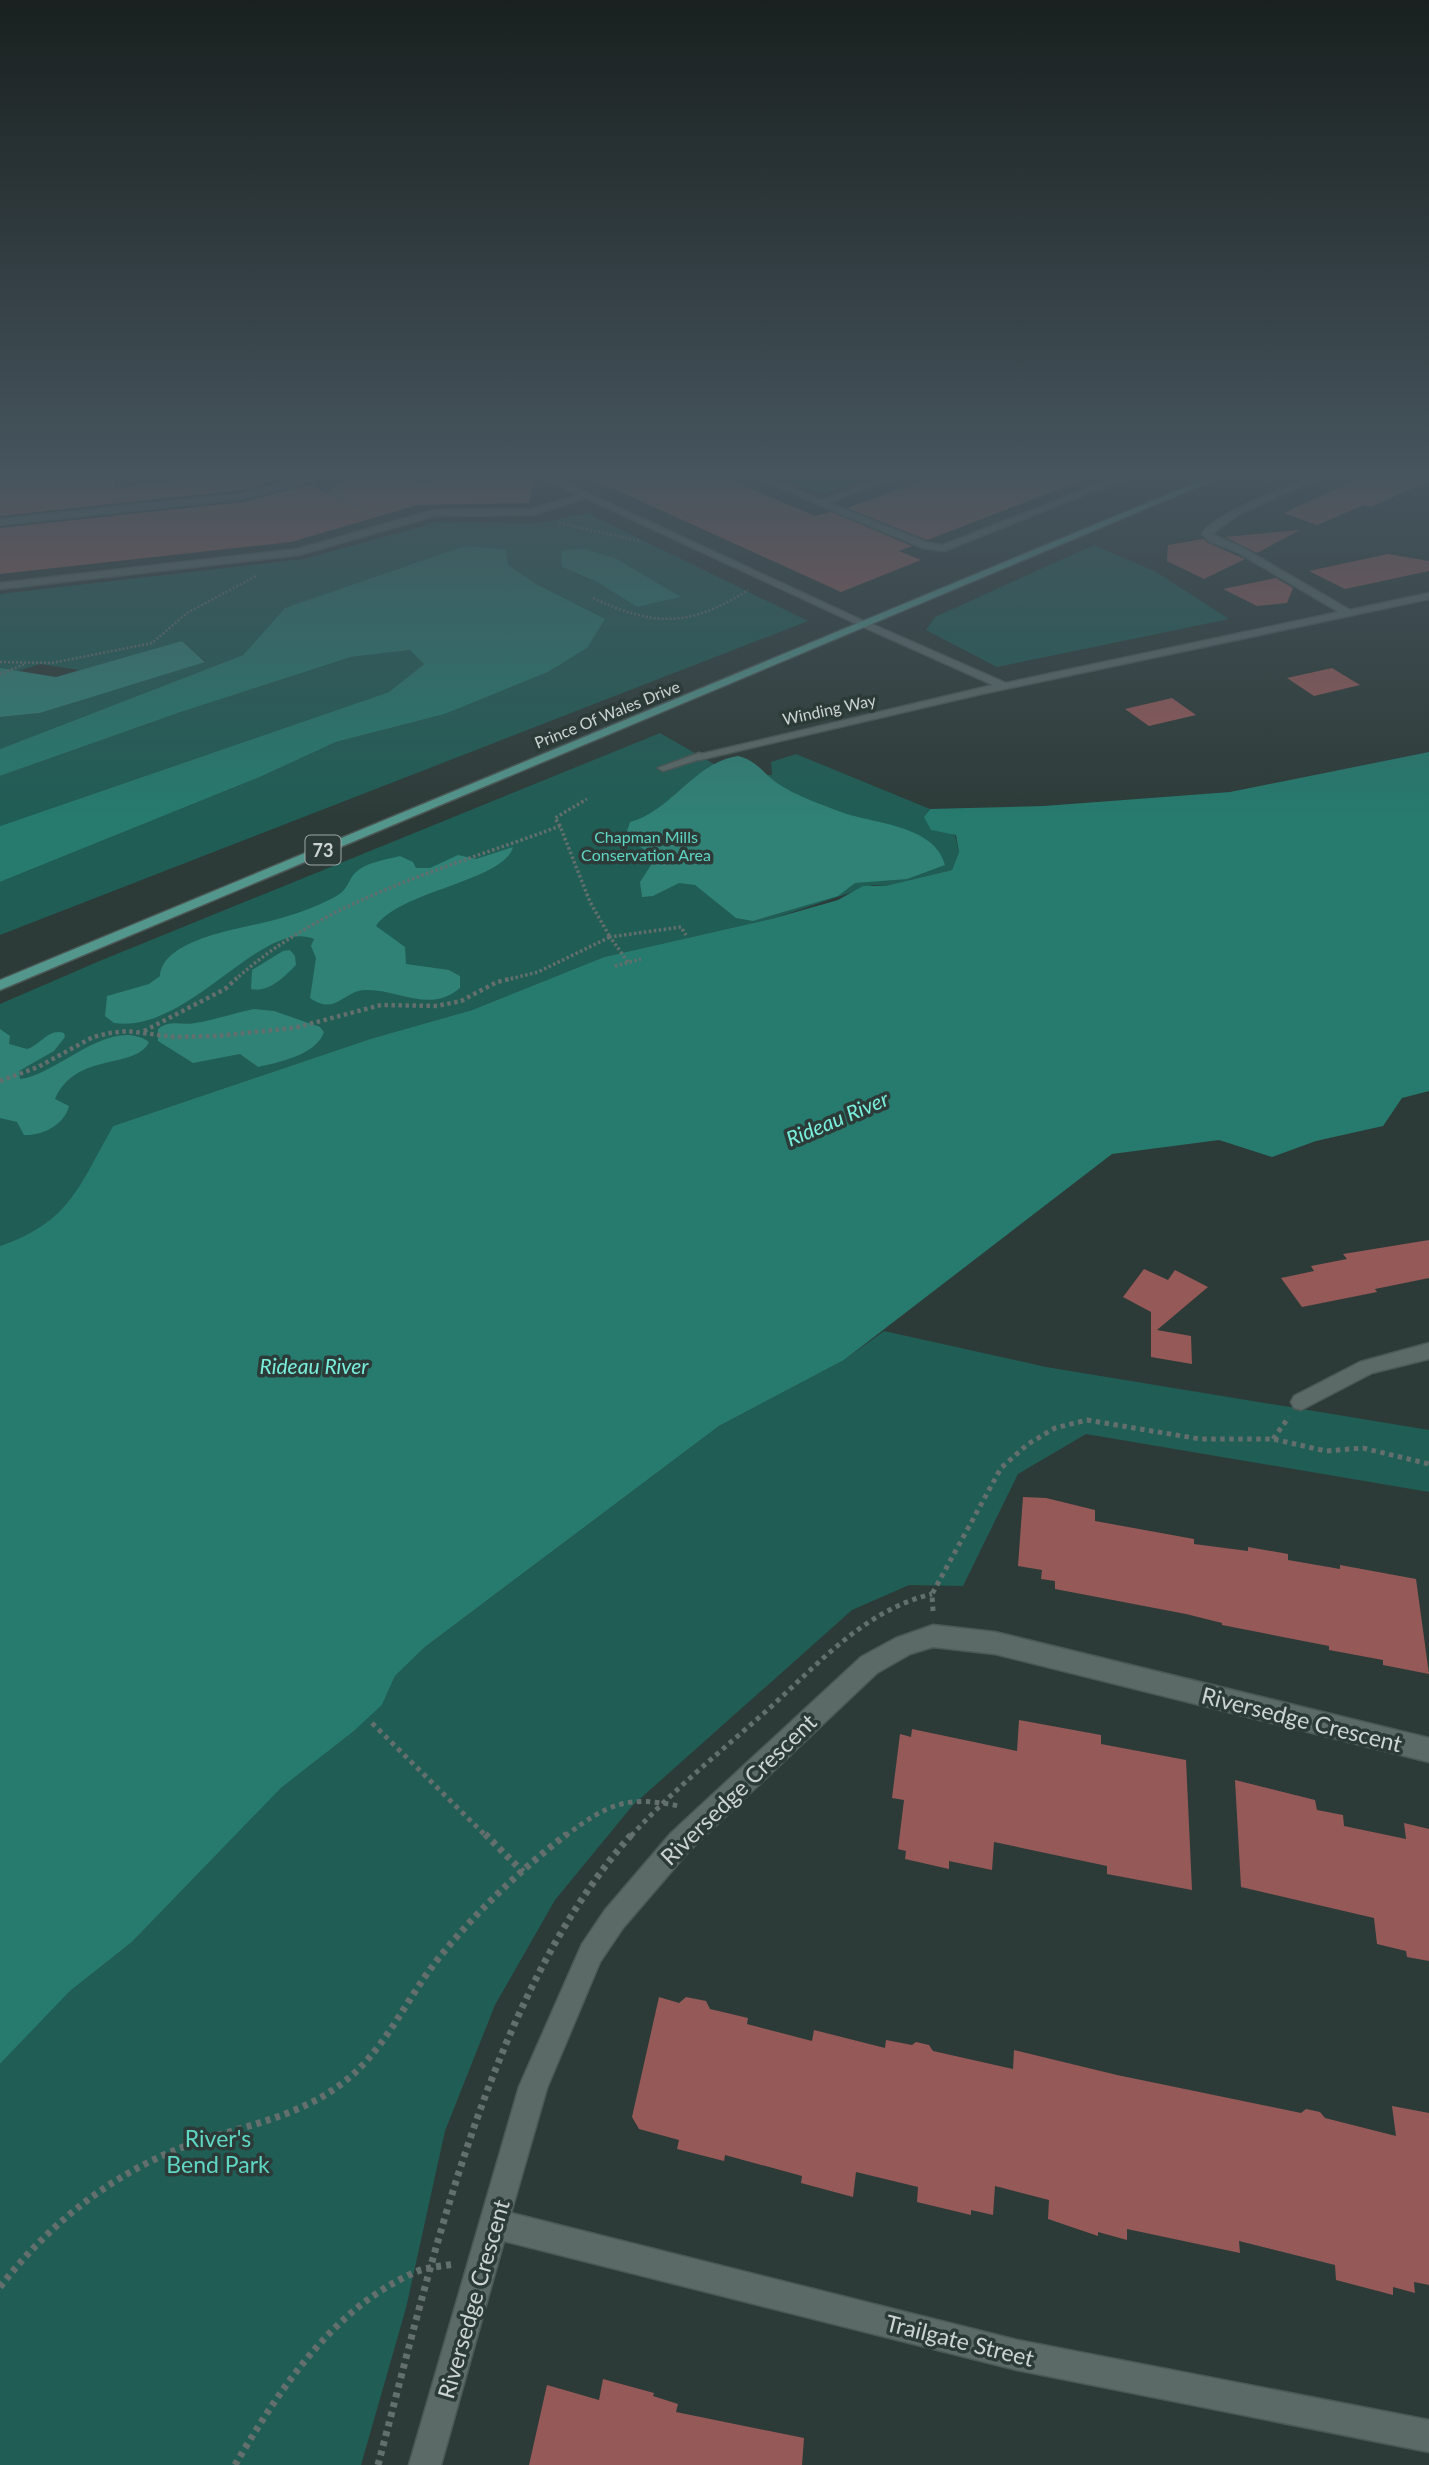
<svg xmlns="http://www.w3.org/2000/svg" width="1429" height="2465" font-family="Lato,sans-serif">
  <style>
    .green { fill: #205d55; fill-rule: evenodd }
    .forest { fill: #308176 }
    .water { fill: #267a6e }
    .building { fill: #955958 }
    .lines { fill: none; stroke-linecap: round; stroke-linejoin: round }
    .lane-casing { stroke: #4b5856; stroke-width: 3 }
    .street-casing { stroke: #4b5856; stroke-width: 3 }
    .secondary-casing { stroke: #4b5856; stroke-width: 3 }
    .primary-casing { stroke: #4b5856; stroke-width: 3 }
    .path-far4 { stroke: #636f6c; stroke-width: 2.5; stroke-dasharray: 2 2; stroke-linecap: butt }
    .path-far3 { stroke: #636f6c; stroke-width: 3.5; stroke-dasharray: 2.5 2.5; stroke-linecap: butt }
    .path-far2 { stroke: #636f6c; stroke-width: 4.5; stroke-dasharray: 3.5 3.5; stroke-linecap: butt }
    .path-far1 { stroke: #636f6c; stroke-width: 5; stroke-dasharray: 4.5 4.5; stroke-linecap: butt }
    .path { stroke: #636f6c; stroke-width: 7; stroke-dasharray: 5 5; stroke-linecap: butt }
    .lane { fill: #5b6a67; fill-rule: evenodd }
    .street { fill: #5b6a67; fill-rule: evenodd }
    .secondary { fill: #5b6a67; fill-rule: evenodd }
    .primary { fill: #53968c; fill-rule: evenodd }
    .labels { text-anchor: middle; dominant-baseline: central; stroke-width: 7; stroke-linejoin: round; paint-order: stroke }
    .far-street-label { font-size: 16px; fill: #ccd5d3; stroke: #2d3b38 }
    .far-park-label { font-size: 16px; fill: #5fd7c5; stroke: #2d3b38 }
    .shield { fill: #2d3b38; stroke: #9ca7a4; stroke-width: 2 }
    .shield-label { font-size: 18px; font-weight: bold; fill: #ccd5d3 }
    .water-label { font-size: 21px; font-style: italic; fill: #79efdd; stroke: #2d3b38 }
    .near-street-label { font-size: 23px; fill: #ccd5d3; stroke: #2d3b38 }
    .near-park-label { font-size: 23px; fill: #5fd7c5; stroke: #2d3b38 }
  </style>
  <rect width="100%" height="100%" fill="#2d3b38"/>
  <g class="green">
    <polygon points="763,473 890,473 822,494"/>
    <path d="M587 513 808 621 0 935V882L260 777 336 742 445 714 548 672 587 648 538 585 508 565 506 549 285 608 243 655 0 749V717L40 713 205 661 182 641 85 671 40 664 0 677V594L304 559 438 522 536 524ZM617 559 680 597 637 607 597 582 562 567Z"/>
    <polygon points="1094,545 1156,572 1229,619 997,667 926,630 935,617"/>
    <polygon points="410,650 424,664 389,692 0,826 0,776 178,713 351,657"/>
    <path d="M660 733 733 775H772L771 762 796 754 930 809 927 812 955 835 959 852 952 870 885 886 873 885 775 918 604 957 472 1010 370 1039 113 1126C78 1187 71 1221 0 1246V1004L102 960Z"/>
    <polygon points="884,1331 1046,1367 1429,1430 1429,1492 1086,1434 1018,1474 963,1586 909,1585 852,1610 633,1805 555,1900 495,2005 445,2131 406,2308 361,2465 0,2465 0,2064 70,1991 132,1942 281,1788 354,1731 382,1705 395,1676 425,1647 719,1426 844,1360"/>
  </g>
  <g class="forest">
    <polygon points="182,641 205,662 40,713 0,717 0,668 56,677"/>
    <path d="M738 756C756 760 762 772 777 783 794 795 820 804 841 812 874 824 935 825 945 865L907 879 855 883 838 896 753 921 736 918 695 885 679 883 653 896 642 897 640 882 651 865 649 854 632 840 627 831 630 822C672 811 693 763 738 756Z"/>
    <path d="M513 847C504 881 399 891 376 926L405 947 406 964 449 970 460 976V988C429 1014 400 989 365 990 343 991 336 1016 310 998L316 958 311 946 314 939C262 917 189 1034 114 1023L105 1016 107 996 149 984 160 976C163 938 242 929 274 920 288 917 334 901 343 891 348 886 350 878 355 873 366 862 385 860 400 856L413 862 416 868H430L458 855 476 859Z"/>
    <path d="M290 950 295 956 296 965C284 977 269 993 251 989L252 970 283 951Z"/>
    <path d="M254 1009 274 1011 320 1027 324 1032C316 1055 280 1062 258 1067L240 1054 193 1063 158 1041V1029C171 1019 181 1026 195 1023 214 1020 234 1013 254 1009Z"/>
    <path d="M0 1029 10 1036 9 1044 27 1049C41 1045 48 1028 64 1033L65 1037 54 1051 19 1071 20 1079C58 1075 110 1015 149 1042 136 1070 76 1051 55 1099L69 1106C65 1124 43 1136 24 1135L17 1122 0 1118Z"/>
  </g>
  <g class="water">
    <polygon points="465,546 506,549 508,565 538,585 605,619 587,648 548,672 445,714 336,742 260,777 0,882 0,826 389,692 424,664 410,650 351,657 178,713 0,776 0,749 243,655 285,608"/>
    <polygon points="582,548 617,559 681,597 637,607 597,582 562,567 561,551"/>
    <path d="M1429 752V1091L1402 1098 1383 1126 1316 1141 1272 1157 1219 1140 1112 1154 844 1360 719 1426 425 1647 395 1676 382 1705 354 1731 281 1788 132 1942 70 1991 0 2064V1246C71 1221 78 1187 113 1126L370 1039 472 1010 604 957 775 918 838 900 863 886H885L952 870 959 852 956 835 931 830 924 817 930 809 1044 806 1230 792Z"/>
  </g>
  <g class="building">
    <polygon points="18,473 115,473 115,488 249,473 294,475 242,490 0,516 0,475"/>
    <polygon points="459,473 530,473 534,477 529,503 417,505 291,542 0,574 0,528 243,502 310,484 326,493 353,475 427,483"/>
    <polygon points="579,473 714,473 815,516 831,512 912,546 899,551 921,560 841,592"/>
    <polygon points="943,473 1096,473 1096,475 927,540 847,508"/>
    <polygon points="1370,473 1429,473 1429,481 1371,507 1364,505 1317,525 1284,513"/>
    <polygon points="1300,530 1257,553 1225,537"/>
    <polygon points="1203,539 1208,543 1245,559 1204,579 1167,561 1168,545"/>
    <polygon points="1388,554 1429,561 1429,571 1345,589 1309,571"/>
    <polygon points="1276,578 1293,588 1287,603 1257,606 1223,589"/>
    <polygon points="1332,668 1360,685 1314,696 1287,678"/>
    <polygon points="1172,698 1196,715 1149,726 1125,709"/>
    <polygon points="1429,1240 1429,1278 1375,1289 1377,1292 1302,1307 1281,1278 1314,1271 1311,1266 1347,1259 1343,1254"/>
    <polygon points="1144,1269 1168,1280 1175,1270 1208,1287 1157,1330 1191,1336 1192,1364 1151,1357 1151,1312 1123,1297"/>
    <polygon points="1023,1497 1046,1498 1095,1510 1095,1521 1194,1539 1194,1544 1248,1551 1248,1547 1288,1554 1288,1560 1340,1569 1340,1565 1416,1579 1429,1674 1383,1665 1383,1660 1329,1650 1329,1646 1222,1625 1222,1623 1186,1614 1055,1589 1055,1581 1041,1579 1042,1570 1018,1566"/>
    <polygon points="1019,1720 1101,1735 1101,1744 1186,1760 1192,1890 1107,1874 1107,1866 994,1842 992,1870 949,1861 949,1869 905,1859 906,1851 898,1849 904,1800 892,1798 900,1734 911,1737 912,1729 1017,1751"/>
    <polygon points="1235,1780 1315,1800 1317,1810 1343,1815 1344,1826 1406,1839 1404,1823 1429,1829 1429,1961 1407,1957 1406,1951 1377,1944 1374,1918 1241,1887"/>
    <polygon points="659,1997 679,2003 686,1997 706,2001 710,2009 748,2018 747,2024 812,2041 814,2030 885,2048 886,2040 912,2045 916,2042 929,2045 933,2051 1013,2069 1014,2050 1117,2075 1301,2113 1306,2109 1320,2112 1325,2118 1396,2136 1392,2106 1429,2113 1429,2285 1414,2282 1415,2293 1393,2287 1393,2295 1336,2280 1335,2265 1239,2241 1240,2253 1127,2229 1127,2240 1098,2232 1098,2236 1048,2219 1049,2200 995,2186 993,2215 971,2210 971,2215 917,2202 918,2187 856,2172 853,2197 801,2183 802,2176 725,2155 724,2161 677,2149 679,2140 639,2129 632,2117"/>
    <polygon points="603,2379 654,2393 653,2396 678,2404 676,2412 804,2438 802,2465 529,2465 547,2385 599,2400"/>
  </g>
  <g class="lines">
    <g class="lane-casing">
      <polygon id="lane" points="699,753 703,754 703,758 663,771 658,768"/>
    </g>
    <g class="street-casing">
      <g id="street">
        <polygon points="311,473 320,473 315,480 243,499 0,525 0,519 243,493"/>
        <polygon points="743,473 755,473 821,500 895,473 908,473 829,503 928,543 943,545 1127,473 1139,473 944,551 923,548"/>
        <path d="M1317 473H1329L1236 516 1212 534 1243 548 1350 610 1429 593V599L977 695 699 760 693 756 993 685 861 626 860 624 865 621 1006 683 1339 612 1237 552 1209 541 1202 534C1209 516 1296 483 1317 473Z"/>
        <polygon points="585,493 588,498 532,515 434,516 299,555 0,589 0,583 298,549 434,510 531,509"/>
        <polygon points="1429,1343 1429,1359 1372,1373 1301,1410 1294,1408 1291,1402 1294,1396 1360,1362"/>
        <polygon points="933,1625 995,1632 1429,1738 1429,1762 995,1654 933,1647 910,1654 877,1673 689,1851 623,1928 600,1962 547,2088 511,2213 1017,2340 1429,2420 1429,2452 1017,2370 504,2241 441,2465 409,2465 519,2087 582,1944 605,1910 671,1833 861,1657 896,1638"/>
      </g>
    </g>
    <g class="secondary-casing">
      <polygon id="secondary" points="532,473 544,473 870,624 861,626"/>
    </g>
    <g class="primary-casing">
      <polygon id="primary" points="1219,473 1231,473 0,990 0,980"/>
    </g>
    <g class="path-far4">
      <polyline points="823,486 824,473"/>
      <polyline points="325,490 370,512"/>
      <polyline points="559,523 639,541"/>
      <path d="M593 598C655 627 690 627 748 590"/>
      <polyline points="0,662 52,663 152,643 187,613 256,576"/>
      <polyline points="0,674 25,664"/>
    </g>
    <g class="path-far3">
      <polyline points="560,826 555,818 587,799"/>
      <polyline points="628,962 610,937 681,927 686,935"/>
      <polyline points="615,966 641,959"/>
      <path d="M235 980C323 899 451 867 560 826L590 902 610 937 538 972 506 980"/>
    </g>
    <g class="path-far2">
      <polyline points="144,1031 225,989 237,978"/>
      <polyline points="0,1081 38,1067 93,1037 110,1033 127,1031 175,1037 217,1036 294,1028 381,1005 437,1006 461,1001 497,982 513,978"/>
    </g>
    <g class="path-far1">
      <polyline points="1273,1439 1289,1417"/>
      <polyline points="933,1611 932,1594 1001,1468 1028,1444 1055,1428 1087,1420 1200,1439 1273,1439 1326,1451 1363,1448 1429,1464"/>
      <polyline points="372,1723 486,1836"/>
      <path d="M565 1836C608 1804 626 1795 679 1806"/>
      <path d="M631 1836C672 1791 719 1753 764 1713 817 1666 862 1611 932 1594"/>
    </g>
    <g class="path">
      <polyline points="485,1834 523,1872"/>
      <path d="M0 2287C48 2225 110 2175 183 2147 238 2126 298 2119 345 2081 386 2049 406 1999 438 1959 475 1913 520 1870 567 1834"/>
      <path d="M235 2465C279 2390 334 2306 418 2271 429 2267 443 2266 455 2264"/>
      <path d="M378 2465C432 2263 490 1992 632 1834"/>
    </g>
    <use href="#lane" class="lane"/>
    <use href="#street" class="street"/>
    <use href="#secondary" class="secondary"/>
    <use href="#primary" class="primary"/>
  </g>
  <linearGradient id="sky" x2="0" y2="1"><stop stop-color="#19201f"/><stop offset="0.58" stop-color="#46555e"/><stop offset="1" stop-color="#46555e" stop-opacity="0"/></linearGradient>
  <rect width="1429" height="818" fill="url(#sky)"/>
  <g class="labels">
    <g class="far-street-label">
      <text transform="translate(829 709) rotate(-12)">Winding Way</text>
      <text transform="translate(607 714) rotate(-22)">Prince Of Wales Drive</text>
    </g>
    <g class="far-park-label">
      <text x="646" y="836">Chapman Mills<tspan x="646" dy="18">Conservation Area</tspan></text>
    </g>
    <rect class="shield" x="305.5" y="835.5" width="35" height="29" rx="5"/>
    <g class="shield-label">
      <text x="323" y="850">73</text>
    </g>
    <g class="water-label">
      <text transform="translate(837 1118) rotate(-23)">Rideau River</text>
      <text x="314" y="1365">Rideau River</text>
    </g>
    <g class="near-street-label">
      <text transform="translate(1302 1719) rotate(14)">Riversedge Crescent</text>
      <text transform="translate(738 1789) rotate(-44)">Riversedge Crescent</text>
      <text transform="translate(473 2299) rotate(-74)">Riversedge Crescent</text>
      <text transform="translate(960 2340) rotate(14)">Trailgate Street</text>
    </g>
    <g class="near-park-label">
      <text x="218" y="2138">River's<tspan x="218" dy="26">Bend Park</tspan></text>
    </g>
  </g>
</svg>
